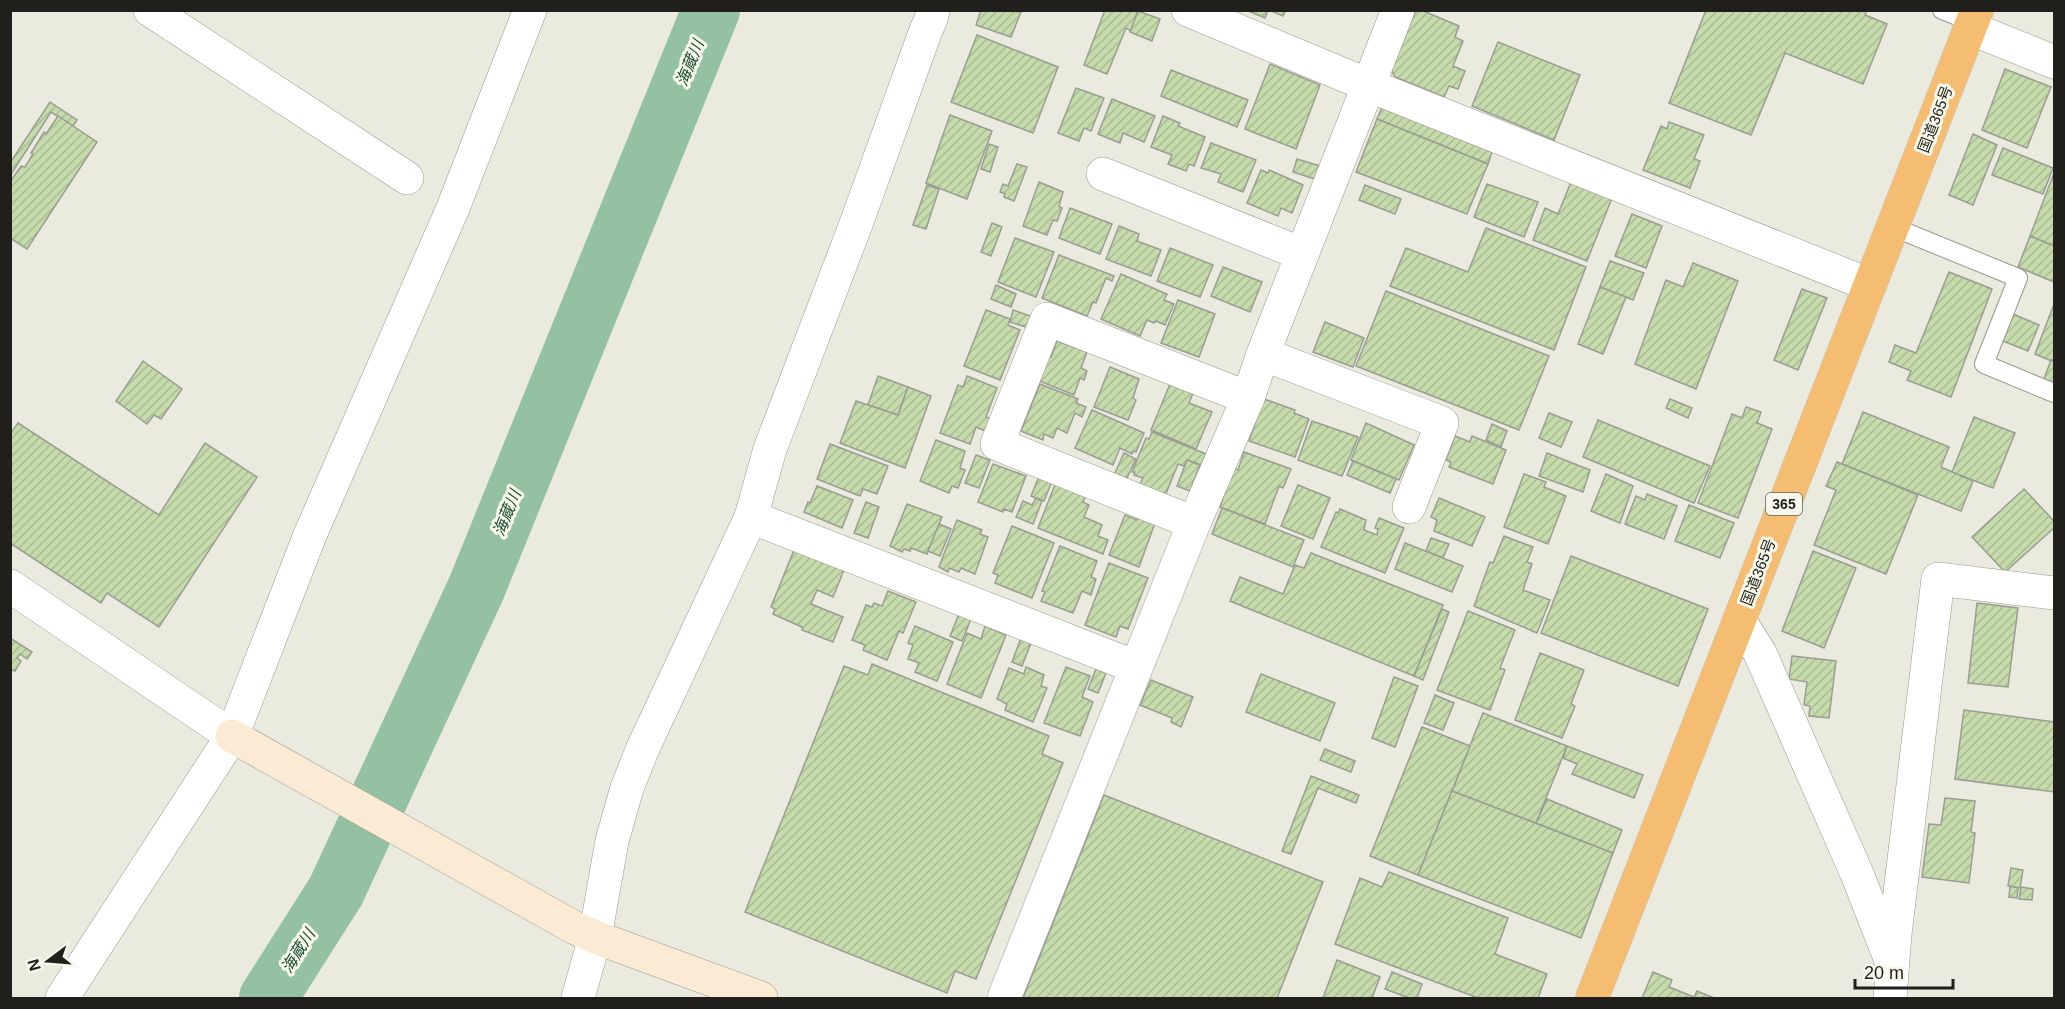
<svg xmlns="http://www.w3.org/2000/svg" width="2065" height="1009" font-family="Arial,'Noto Sans JP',sans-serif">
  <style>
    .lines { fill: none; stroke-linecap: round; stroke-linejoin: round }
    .river { stroke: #93c1a1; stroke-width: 58 }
    .building { fill: url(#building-hatch); stroke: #999e94; stroke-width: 1.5 }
    .lane-casing { stroke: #99988d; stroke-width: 20 }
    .street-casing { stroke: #99988d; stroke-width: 34 }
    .secondary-casing { stroke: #99988d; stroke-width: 34 }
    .highway-casing { stroke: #c9c9c8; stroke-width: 34 }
    .lane { stroke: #fff; stroke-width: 18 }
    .street { stroke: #fff; stroke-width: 33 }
    .secondary { stroke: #fcebd4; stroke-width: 33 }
    .highway { stroke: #f5bd71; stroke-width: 33 }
    .labels { text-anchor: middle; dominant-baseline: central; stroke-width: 6; stroke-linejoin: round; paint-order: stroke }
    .shield { fill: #f8f7eb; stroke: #616059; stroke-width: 1.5 }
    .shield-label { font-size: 14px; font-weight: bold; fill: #201f1b }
    .street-label { font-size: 15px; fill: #201f1b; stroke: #f8f7eb }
    .water-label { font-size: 16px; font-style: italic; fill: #184e2e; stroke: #f8f7eb }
  </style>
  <defs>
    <pattern id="building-hatch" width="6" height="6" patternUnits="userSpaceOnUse" patternTransform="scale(1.5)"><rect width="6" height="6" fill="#c5dbab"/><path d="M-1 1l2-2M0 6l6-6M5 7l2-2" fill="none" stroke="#a9bc93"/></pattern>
  </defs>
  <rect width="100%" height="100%" fill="#ebeade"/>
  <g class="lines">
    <polyline class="river" points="268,998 336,891 476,589 711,10"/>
  </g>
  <g class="building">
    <polygon points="981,10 1021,12 1011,37 976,25"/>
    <polygon points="1105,10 1138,10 1131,31 1126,28 1107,74 1084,65"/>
    <polygon points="1246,10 1268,10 1265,18"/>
    <polygon points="1269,10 1286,10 1283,16"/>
    <polygon points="1416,10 1421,10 1459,26 1455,37 1463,41 1453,66 1465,71 1458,89 1449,86 1444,97 1395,77 1391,70"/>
    <polygon points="1706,10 1867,10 1865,15 1887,24 1863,84 1785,53 1751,135 1669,103"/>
    <polygon points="1138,11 1160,19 1152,41 1130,32"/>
    <polygon points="977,35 1058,67 1033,133 951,102"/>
    <polygon points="1498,42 1580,75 1554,140 1472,106"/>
    <polygon points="1270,64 1320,85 1296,149 1245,129"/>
    <polygon points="2005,69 2051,87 2027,148 1982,130"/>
    <polygon points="1171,70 1248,100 1237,127 1161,96"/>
    <polygon points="1076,88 1104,98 1091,131 1084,128 1079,141 1058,133"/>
    <polygon points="1112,99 1155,116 1144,142 1123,133 1120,143 1098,134"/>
    <polygon points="50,102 77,120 73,126 51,112 10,176 10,163"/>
    <polygon points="1382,107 1492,152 1488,164 1377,119"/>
    <polygon points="950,115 992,131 967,199 926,183"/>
    <polygon points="58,116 97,142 27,249 10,238 10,182 21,166 25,167 33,154 31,153 44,132 46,134"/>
    <polygon points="1163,116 1180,123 1178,126 1205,137 1194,166 1189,164 1186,171 1168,164 1172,155 1151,147"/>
    <polygon points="1377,119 1488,164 1467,214 1356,172"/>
    <polygon points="1669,122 1704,135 1694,159 1700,161 1690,188 1643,170 1661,126 1667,129"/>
    <polygon points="1973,134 1997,145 1973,205 1949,195"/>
    <polygon points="1211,143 1256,160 1243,192 1218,182 1221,174 1201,168"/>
    <polygon points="989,144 998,147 990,172 981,169"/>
    <polygon points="2003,148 2053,168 2043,194 1992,175"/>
    <polygon points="1297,159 1320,166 1315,179 1293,172"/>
    <polygon points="1017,164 1027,167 1014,201 1004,197 1005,194 1000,192 1003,184 1008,186"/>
    <polygon points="1261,170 1268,173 1269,170 1303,185 1292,213 1281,208 1278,216 1247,203"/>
    <polygon points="2054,173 2054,246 2030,236"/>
    <polygon points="1039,182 1063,192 1059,206 1062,208 1057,221 1053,220 1047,235 1023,226"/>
    <polygon points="1571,182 1612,198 1587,261 1533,240 1545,208 1558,214"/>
    <polygon points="1487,184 1538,202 1524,237 1474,217"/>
    <polygon points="927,185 939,189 926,229 913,225"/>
    <polygon points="1365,185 1401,199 1395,214 1359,200"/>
    <polygon points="1070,208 1112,224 1100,254 1059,238"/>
    <polygon points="1632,214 1662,226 1646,268 1615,256"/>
    <polygon points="992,223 1002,227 991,256 981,252"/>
    <polygon points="1119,226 1139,234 1137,241 1161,250 1151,276 1106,259"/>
    <polygon points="1486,228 1586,267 1554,350 1390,286 1406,248 1468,272"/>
    <polygon points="2030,236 2054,246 2054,282 2018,267"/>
    <polygon points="1015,238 1054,252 1036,297 998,282"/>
    <polygon points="1170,248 1213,265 1200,297 1157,281"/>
    <polygon points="1059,255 1114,276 1112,281 1106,278 1096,303 1093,302 1087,316 1042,298"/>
    <polygon points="1610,261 1644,273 1633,300 1600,287"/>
    <polygon points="1693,263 1738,281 1696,389 1635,364 1666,280 1683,287"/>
    <polygon points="1223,267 1262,282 1250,312 1211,296"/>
    <polygon points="1949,272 1992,289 1951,397 1907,380 1911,371 1889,362 1895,345 1916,353"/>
    <polygon points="1121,274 1167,294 1164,300 1174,304 1165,325 1156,321 1154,323 1147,320 1140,336 1101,319"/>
    <polygon points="996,285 1016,294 1011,307 991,299"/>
    <polygon points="1600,287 1626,297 1603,354 1578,344"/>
    <polygon points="1802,289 1827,298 1798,370 1774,360"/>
    <polygon points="1386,291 1549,356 1519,430 1356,366"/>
    <polygon points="1178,300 1215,314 1199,357 1161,343"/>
    <polygon points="2054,304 2054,362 2035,354"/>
    <polygon points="986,310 1010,319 1008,325 1020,330 1000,380 964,366"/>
    <polygon points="1013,310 1033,317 1029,328 1010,322"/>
    <polygon points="2013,314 2039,325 2028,351 2003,341"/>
    <polygon points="1325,322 1364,338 1353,367 1313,352"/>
    <polygon points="1057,341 1087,352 1081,368 1087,371 1084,380 1080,378 1074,395 1037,380 1048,355 1051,357"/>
    <polygon points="2051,360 2054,362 2054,384 2044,379"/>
    <polygon points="143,361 182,389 161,419 154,415 147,424 116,401"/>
    <polygon points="1110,367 1139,379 1133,398 1136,400 1128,420 1094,407"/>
    <polygon points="878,376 908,387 898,415 868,405"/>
    <polygon points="967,376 997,388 986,417 990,418 985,431 976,427 970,444 940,433 958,385 963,387"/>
    <polygon points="1040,384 1078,399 1076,403 1086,407 1082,417 1075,413 1067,433 1057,428 1053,438 1044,434 1043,440 1021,431"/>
    <polygon points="1170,384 1193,393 1189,403 1212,412 1196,449 1151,430"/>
    <polygon points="908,387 931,396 905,468 840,443 856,401 898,415"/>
    <polygon points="1264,399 1295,410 1294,413 1309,419 1295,457 1249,441"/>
    <polygon points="1670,399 1692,408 1688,418 1666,408"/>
    <polygon points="1746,407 1761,412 1757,423 1772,429 1738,518 1698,503 1732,414 1742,418"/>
    <polygon points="1092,410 1144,433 1136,452 1133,451 1132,454 1120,448 1113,465 1075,448"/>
    <polygon points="1863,412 1949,447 1941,467 1973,481 1961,511 1842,464"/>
    <polygon points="1549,413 1572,422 1561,447 1539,438"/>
    <polygon points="1974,417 2015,433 1993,488 1952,472"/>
    <polygon points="1598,420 1710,466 1694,503 1583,457"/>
    <polygon points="1312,421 1358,437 1342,476 1298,460"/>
    <polygon points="18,423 159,515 205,443 257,477 159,627 107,593 101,603 10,543 10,434"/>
    <polygon points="1366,423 1414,445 1399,480 1351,460"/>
    <polygon points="1492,424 1507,431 1501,447 1486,440"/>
    <polygon points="1152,432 1206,454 1201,465 1187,460 1184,466 1178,464 1165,496 1139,486 1143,478 1134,475 1135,472 1132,472 1146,438 1149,439"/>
    <polygon points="1455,436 1470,442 1472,436 1506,450 1493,484 1449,467 1451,462 1446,460"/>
    <polygon points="936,440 965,451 960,468 965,470 958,488 952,486 949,493 920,481"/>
    <polygon points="830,444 888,466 877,494 863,489 860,496 817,479"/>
    <polygon points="1244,452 1291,469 1283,488 1279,486 1265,524 1220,507 1233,468 1238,470"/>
    <polygon points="1124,453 1136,459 1126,480 1114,475"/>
    <polygon points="1547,453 1590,470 1583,492 1539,476"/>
    <polygon points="976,455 990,460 979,488 965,483"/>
    <polygon points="1187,460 1200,465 1190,491 1177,486"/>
    <polygon points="1353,461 1396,479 1390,493 1347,475"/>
    <polygon points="1837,462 1918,495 1886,574 1814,545 1836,490 1826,486"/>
    <polygon points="993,464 1026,476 1012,512 1004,509 1003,512 978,502"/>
    <polygon points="1040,474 1053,479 1044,501 1031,496"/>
    <polygon points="1524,474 1546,482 1544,487 1566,496 1548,544 1504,527"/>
    <polygon points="1606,474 1633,486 1620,523 1591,511"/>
    <polygon points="1056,482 1086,494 1083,502 1089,505 1084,517 1102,525 1098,536 1108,540 1103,554 1038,528"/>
    <polygon points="1298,485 1330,498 1313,539 1281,526"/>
    <polygon points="817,486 853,500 842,528 804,512 808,502 810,503"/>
    <polygon points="2024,489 2054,521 2054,528 2005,572 1972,537"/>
    <polygon points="1647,494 1677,506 1664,539 1625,524 1636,496 1645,500"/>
    <polygon points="1036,498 1042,501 1033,524 1016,517 1023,501 1032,505"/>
    <polygon points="1439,498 1485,517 1472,546 1434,531 1437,520 1431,517"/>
    <polygon points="866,502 879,507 868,538 854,533"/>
    <polygon points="907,504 942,517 927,554 911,548 910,551 904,549 902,552 890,546"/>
    <polygon points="1689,505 1734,523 1720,558 1675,541"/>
    <polygon points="1222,508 1304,540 1293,567 1212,534"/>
    <polygon points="1340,509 1366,520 1364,530 1377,535 1378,529 1375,528 1379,518 1404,528 1385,573 1321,547 1336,512 1338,513"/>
    <polygon points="1125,515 1137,520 1138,517 1155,523 1139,567 1109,555"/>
    <polygon points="957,520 982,530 980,534 988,537 975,574 961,568 959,572 949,568 948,572 939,567"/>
    <polygon points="939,524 951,529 940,556 928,551"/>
    <polygon points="1012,526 1054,543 1032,598 995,583 998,575 993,573"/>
    <polygon points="1504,536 1533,547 1527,562 1532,564 1523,590 1550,600 1537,633 1474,606 1490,562 1493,563"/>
    <polygon points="1431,538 1449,544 1443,558 1426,551"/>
    <polygon points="1405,543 1463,566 1452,592 1395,569"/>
    <polygon points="1060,546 1097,561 1091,577 1096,579 1091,595 1082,591 1073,613 1041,601 1045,592 1042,591"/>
    <polygon points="794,550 844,570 833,597 817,590 811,604 843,617 833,642 802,630 802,627 773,614 775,609 771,607"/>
    <polygon points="1813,551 1856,568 1824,648 1782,631"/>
    <polygon points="1311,553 1443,605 1414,676 1230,601 1240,577 1283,594 1295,565 1304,568"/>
    <polygon points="1571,556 1708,609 1678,686 1541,633"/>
    <polygon points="1109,563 1148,578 1128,629 1120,626 1116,637 1085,625"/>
    <polygon points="888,591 916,602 903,633 899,631 887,660 863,650 865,645 852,640 866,605 872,607 874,603 882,606"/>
    <polygon points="1977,603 2018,608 2008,687 1968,683"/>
    <polygon points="1442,609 1449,612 1423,680 1414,676"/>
    <polygon points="1468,611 1515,630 1500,668 1505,670 1490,710 1437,690"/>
    <polygon points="959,614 971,619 962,641 950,636"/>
    <polygon points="915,626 953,642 937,681 915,672 919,663 908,659 913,645 908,643"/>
    <polygon points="985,626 1006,635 981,698 947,684 967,633 981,639"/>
    <polygon points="10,638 32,652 27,659 20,654 17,658 21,661 15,671 10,669"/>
    <polygon points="1021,638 1031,643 1022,666 1012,662"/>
    <polygon points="1540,653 1584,670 1571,704 1575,706 1562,738 1515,720"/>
    <polygon points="1792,656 1836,661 1829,718 1809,716 1810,706 1804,705 1807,682 1789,679"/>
    <polygon points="872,664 1049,736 1042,754 1063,763 976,979 955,971 947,993 745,912 844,666 868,675"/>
    <polygon points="1026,667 1044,675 1041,686 1047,688 1033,722 1005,710 1007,704 997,699 1009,668 1024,674"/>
    <polygon points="1066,667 1090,676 1082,697 1093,702 1080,736 1044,723"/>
    <polygon points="1096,669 1106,673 1098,693 1088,689"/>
    <polygon points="1261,674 1335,703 1320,741 1246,712"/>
    <polygon points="1394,677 1418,686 1395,747 1372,738"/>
    <polygon points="1151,680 1193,697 1181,727 1171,722 1172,718 1140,705"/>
    <polygon points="1435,695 1454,703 1443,730 1424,723"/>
    <polygon points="1964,710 2054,722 2054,792 1955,779"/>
    <polygon points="1483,713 1567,746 1536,823 1452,791"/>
    <polygon points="1422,727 1470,746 1418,875 1370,856"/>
    <polygon points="1567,746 1643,775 1634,798 1572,774 1577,764 1563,758"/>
    <polygon points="1325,749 1355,761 1351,772 1320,760"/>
    <polygon points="1311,776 1359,795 1356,803 1318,788 1291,854 1282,851"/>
    <polygon points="1452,791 1613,853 1581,938 1418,875"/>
    <polygon points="1104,795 1323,882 1277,998 1023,998"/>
    <polygon points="1945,798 1975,801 1971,832 1975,833 1969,883 1922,877 1929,824 1941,825"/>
    <polygon points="1547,799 1622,830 1613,853 1536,823"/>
    <polygon points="2011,868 2023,870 2020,888 2008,886"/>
    <polygon points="1389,872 1508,918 1495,954 1547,974 1538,998 1478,998 1335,944 1360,878 1382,887"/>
    <polygon points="2010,886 2018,888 2017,898 2009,897"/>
    <polygon points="2021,887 2033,889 2032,900 2019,899"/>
    <polygon points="1337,960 1380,977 1372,998 1323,998"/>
    <polygon points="1392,972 1422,984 1417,998 1409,998 1385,989"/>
    <polygon points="1653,972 1672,980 1669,987 1694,997 1697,991 1714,998 1642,998"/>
  </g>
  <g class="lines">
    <g class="lane-casing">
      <g id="lane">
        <polyline points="1942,10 1972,22"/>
        <polyline points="1893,227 2018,278 1984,364 2054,393"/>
      </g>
    </g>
    <g class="street-casing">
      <g id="street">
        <polyline points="150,10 407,178"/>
        <polyline points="1188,10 1368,85 1870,285"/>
        <polyline points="1970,28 2054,62"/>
        <polyline points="1103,174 1302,254"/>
        <polyline points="1263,354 1442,423 1409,507"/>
        <polyline points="751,517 1136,667"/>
        <polyline points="1194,523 997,444 1047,319 1248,398"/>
        <polyline points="10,586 232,736"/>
        <polyline points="1739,620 1760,653 1857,874 1890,958"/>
        <polyline points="62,998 232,736 310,535 453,208 530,10"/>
        <polyline points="578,998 595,937 612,841 627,788 643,748 751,517 770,449 856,224 926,30 931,19 933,10"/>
        <polyline points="1004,998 1194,523 1248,398 1263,354 1398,10"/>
        <polyline points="1890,998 1895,934 1938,579 2054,593"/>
      </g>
    </g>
    <g class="secondary-casing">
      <polyline id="secondary" points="232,736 575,928 595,937 761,998"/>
    </g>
    <g class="highway-casing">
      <polyline id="highway" points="1592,998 1977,10"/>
    </g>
    <use href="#lane" class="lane"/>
    <use href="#street" class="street"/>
    <use href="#secondary" class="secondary"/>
    <use href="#highway" class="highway"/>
  </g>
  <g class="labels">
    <rect class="shield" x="1766" y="493" width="36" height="22" rx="4.5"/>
    <g class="shield-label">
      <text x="1784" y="504">365</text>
    </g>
    <g class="street-label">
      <text transform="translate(1935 119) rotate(-69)">国道365号</text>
      <text transform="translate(1758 572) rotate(-69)">国道365号</text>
    </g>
    <g class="water-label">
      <text transform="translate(690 63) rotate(-68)">海蔵川</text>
      <text transform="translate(507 513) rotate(-68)">海蔵川</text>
      <text transform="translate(298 951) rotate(-58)">海蔵川</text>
    </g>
  </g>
  <rect width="2065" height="1009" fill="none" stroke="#201f1b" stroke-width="24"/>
  <g transform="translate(48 961) rotate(254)" stroke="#f8f7eb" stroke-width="4.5" paint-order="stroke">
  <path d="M0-4.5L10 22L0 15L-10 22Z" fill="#201f1b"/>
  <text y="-9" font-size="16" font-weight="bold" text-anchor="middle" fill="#201f1b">N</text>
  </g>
  <path d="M1855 979v9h98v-9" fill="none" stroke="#201f1b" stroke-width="3"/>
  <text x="1864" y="979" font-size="18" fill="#201f1b" stroke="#f8f7eb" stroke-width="4.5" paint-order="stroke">20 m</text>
</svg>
